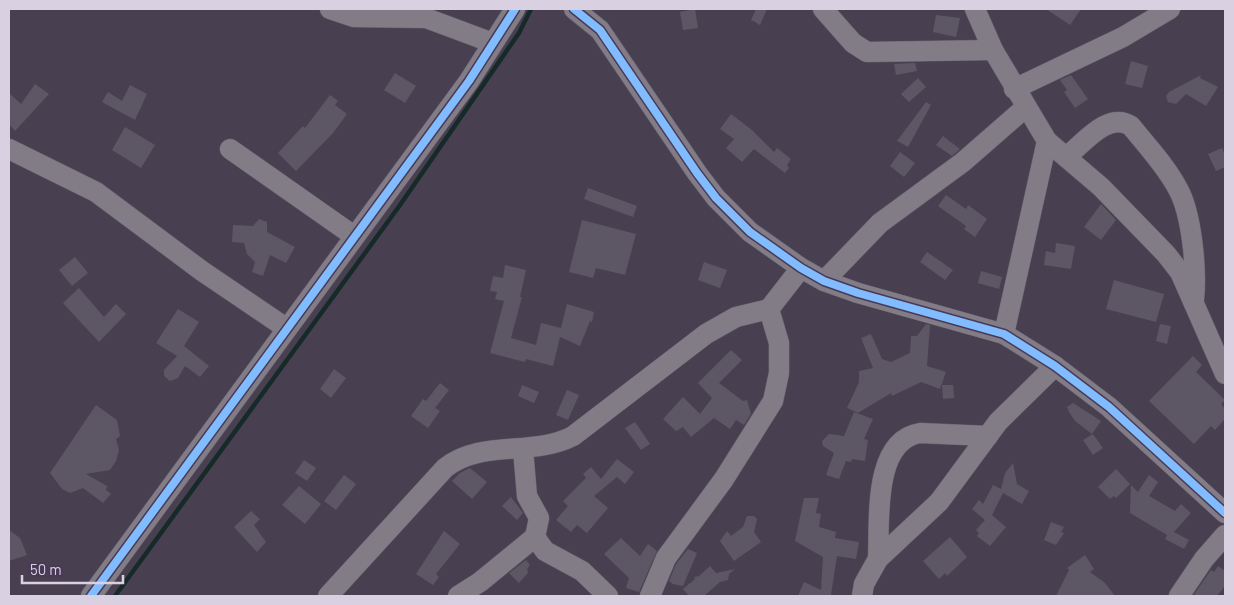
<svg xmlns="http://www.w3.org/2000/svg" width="1234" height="605" font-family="Barlow,sans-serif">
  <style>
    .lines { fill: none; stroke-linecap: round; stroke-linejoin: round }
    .stream { stroke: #172a2a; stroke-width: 4.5 }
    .building { fill: #5c5665 }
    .minor-casing { stroke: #675f6d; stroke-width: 21 }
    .minor { stroke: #827c87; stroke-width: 20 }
    .cycleway-casing { stroke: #493957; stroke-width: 11 }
    .cycleway { stroke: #80bcff; stroke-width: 8 }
  </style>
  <rect width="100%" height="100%" fill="#484050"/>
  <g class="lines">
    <polyline class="stream" points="115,596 400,205 519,33 531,9"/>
  </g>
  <g class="building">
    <polygon points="695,9 698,28 683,30 680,12"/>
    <polygon points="756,9 767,9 760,25 751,20"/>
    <polygon points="1046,9 1081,9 1070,25"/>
    <polygon points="936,15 960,18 956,37 933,32"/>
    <polygon points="1131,61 1148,66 1142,88 1125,84"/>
    <polygon points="915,63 917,71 896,75 894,64"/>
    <polygon points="395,73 416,86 405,103 384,90"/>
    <polygon points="1071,75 1088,99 1075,108 1064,92 1067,90 1060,80"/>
    <polygon points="1201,75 1200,78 1218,87 1206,106 1186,94 1176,104 1168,102 1166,96 1169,92"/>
    <polygon points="918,78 926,87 909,102 901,94"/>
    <polygon points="35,84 49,94 15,131 9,124 9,93 21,104"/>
    <polygon points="130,85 147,94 135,120 102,102 108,92 122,101"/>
    <polygon points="330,95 338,101 335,105 347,114 333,133 296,171 278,153 303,126 305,128"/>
    <polygon points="926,102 931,105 908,147 897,141"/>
    <polygon points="731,114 752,130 774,152 777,148 791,159 787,165 789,168 785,173 754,149 742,162 726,148 734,139 720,129"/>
    <polygon points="125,127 155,145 141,168 112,150"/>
    <polygon points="943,136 960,149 952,156 936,145"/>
    <polygon points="1222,148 1225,155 1225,167 1216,171 1208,154"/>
    <polygon points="900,152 915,163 904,177 890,166"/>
    <polygon points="588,188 637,206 633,217 584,199"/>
    <polygon points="946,195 966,209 968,205 987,219 975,237 964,229 966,226 938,206"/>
    <polygon points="1101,204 1116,220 1101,240 1084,227"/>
    <polygon points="259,219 267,222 267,232 295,247 286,263 270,255 263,276 252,272 255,262 247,254 244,243 232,242 233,225 253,226"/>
    <polygon points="582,220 636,234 625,275 596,268 593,278 569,272"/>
    <polygon points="1056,243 1075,246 1071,269 1044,265 1046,251 1055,253"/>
    <polygon points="927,252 953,270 945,280 920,262"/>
    <polygon points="75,257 88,273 72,286 59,270"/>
    <polygon points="704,262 727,270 720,288 698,280"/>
    <polygon points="505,265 526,270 520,297 522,297 511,338 536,345 541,323 561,328 567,304 594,312 592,322 590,321 580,346 560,337 553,366 526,359 525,362 490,353 504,301 495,299 497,292 490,291 493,276 503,278"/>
    <polygon points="981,271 1002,277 999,289 978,283"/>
    <polygon points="1114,280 1164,294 1156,322 1106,309"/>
    <polygon points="79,288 104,317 116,304 126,314 99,342 63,303"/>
    <polygon points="178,309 199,322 184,346 209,366 200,377 185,366 178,378 170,381 164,376 164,370 177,356 156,343"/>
    <polygon points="926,324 930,325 927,366 946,372 940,389 921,382 892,396 891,393 858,413 847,408 859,382 859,371 873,368 861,338 871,334 882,359 891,362 910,353 911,336 917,336"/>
    <polygon points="1160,324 1171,326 1167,344 1156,341"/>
    <polygon points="731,350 742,360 719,383 743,401 747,400 751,414 744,425 736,420 730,429 714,418 691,437 683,427 676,431 663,419 683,397 700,414 712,398 698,383"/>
    <polygon points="1193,356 1202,365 1196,372 1225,400 1221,404 1225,409 1225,419 1215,430 1211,426 1194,444 1149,401"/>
    <polygon points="334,369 346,378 331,398 320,389"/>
    <polygon points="440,383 449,390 435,408 440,411 428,428 411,416 423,399 426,401"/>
    <polygon points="522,385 539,392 534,403 518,396"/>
    <polygon points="942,385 953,385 954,398 943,399"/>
    <polygon points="567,390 579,395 568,420 556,415"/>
    <polygon points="1073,403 1101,421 1092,434 1075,421 1069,412 1067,407"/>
    <polygon points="96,405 117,420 120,436 116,439 119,450 116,461 110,470 86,474 107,486 106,490 111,494 103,503 83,488 70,493 62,489 50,473"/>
    <polygon points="854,412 873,419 864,439 868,440 865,461 852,459 851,462 846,461 839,479 826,475 834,453 823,446 822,441 829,434 844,436"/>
    <polygon points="635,422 650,444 641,450 625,428"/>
    <polygon points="1093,434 1103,448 1093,455 1083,440"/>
    <polygon points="617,459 634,472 625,484 617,477 594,496 608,508 587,533 577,525 571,532 556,520 568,506 563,501 586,478 583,474 591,467 601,479"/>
    <polygon points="304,460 316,468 307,481 295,473"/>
    <polygon points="1013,463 1017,484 1029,491 1022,504 1003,493 992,515 1006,527 990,546 977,536 979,533 976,530 985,520 972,509 979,500 983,504 993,485 1001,489 1005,473"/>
    <polygon points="470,468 487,482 472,499 452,481 460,473"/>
    <polygon points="1116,469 1130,484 1116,498 1114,496 1110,499 1098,487"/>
    <polygon points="344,475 356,484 336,510 324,501"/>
    <polygon points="1149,475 1158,482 1149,496 1175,511 1181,504 1191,513 1174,532 1189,540 1184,549 1165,539 1167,535 1130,513 1131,485 1138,492"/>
    <polygon points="299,486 321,504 305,524 282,505"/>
    <polygon points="511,497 523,513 517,520 502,506"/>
    <polygon points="804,498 819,498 816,513 821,514 819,527 836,532 835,538 859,542 856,559 837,556 831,595 835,596 798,596 804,582 821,590 823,557 795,541"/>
    <polygon points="251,511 260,519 254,525 266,542 257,552 234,527"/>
    <polygon points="747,516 754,516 757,519 754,532 761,542 734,561 720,541 727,531 731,536 743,527"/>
    <polygon points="1051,522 1064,527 1061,532 1064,533 1056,545 1044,540"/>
    <polygon points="9,530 20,538 27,555 9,561"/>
    <polygon points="444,531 460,544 436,574 439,577 433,585 416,574"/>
    <polygon points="950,537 967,557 947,576 945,573 939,579 923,561"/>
    <polygon points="621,538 640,556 648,544 657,551 639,592 626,588 629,578 604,554"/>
    <polygon points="688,549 697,553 683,586 673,584 669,581 676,564"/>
    <polygon points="1085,555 1094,569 1090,572 1105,583 1115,596 1056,596 1069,570 1067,568"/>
    <polygon points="526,560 530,565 527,569 528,573 519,583 509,573"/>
    <polygon points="710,566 716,573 735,569 729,574 728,580 720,582 704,596 689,596 683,589 695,579 694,577 699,576"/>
    <polygon points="1218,566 1225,571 1225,586 1217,596 1193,596 1211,570 1214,572"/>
  </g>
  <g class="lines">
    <g class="minor-casing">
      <g id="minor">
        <polyline points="330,9 354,17 426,18 493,43"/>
        <polyline points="574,9 600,30 697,173 716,198 750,232 801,268 824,281 858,293 1004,334 1055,366 1109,407 1225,513"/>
        <polyline points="823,9 853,43 867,52 993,50"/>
        <polyline points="975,9 993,50 1047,141 1004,334"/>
        <polyline points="1014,89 1123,37 1170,9"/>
        <polyline points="1047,141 1101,187 1166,254 1180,272 1225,374"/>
        <polyline points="9,149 96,192 202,271 286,328"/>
        <polyline points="230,149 354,236"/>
        <path d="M1066 157C1084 143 1108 111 1131 126 1147 146 1166 166 1178 189 1192 214 1197 271 1194 299"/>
        <polyline points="824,281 880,223 963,162 1026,107"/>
        <polyline points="523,449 527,496 539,518 535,537 545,551 582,571 608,596"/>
        <path d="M878 559C880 522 872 441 920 433L988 436"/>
        <polyline points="91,596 469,81 515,9"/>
        <path d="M328 596 445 468C481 439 533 457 573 436L706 334 736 317 769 309 801 268"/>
        <polyline points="458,596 480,582 535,537"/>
        <polyline points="650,596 666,558 724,479 773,401 779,373 779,343 769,309"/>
        <polyline points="862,596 864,584 878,559 939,502 998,422 1055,366"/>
        <polyline points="1179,596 1204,559 1225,535"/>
      </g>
    </g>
    <use href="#minor" class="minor"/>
    <g class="cycleway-casing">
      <g id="cycleway">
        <polyline points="574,9 600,30 697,173 716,198 750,232 801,268 824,281 858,293 1004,334 1055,366 1109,407 1225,513"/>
        <polyline points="91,596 469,81 515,9"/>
      </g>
    </g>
    <use href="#cycleway" class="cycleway"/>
  </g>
  <rect width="1234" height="605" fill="none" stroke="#d9d0e2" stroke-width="20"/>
  <path d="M22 575v8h101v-8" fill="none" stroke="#d9d0e2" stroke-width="2.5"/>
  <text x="30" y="575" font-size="15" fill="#d9d0e2" stroke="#493957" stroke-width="4" paint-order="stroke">50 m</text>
</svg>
